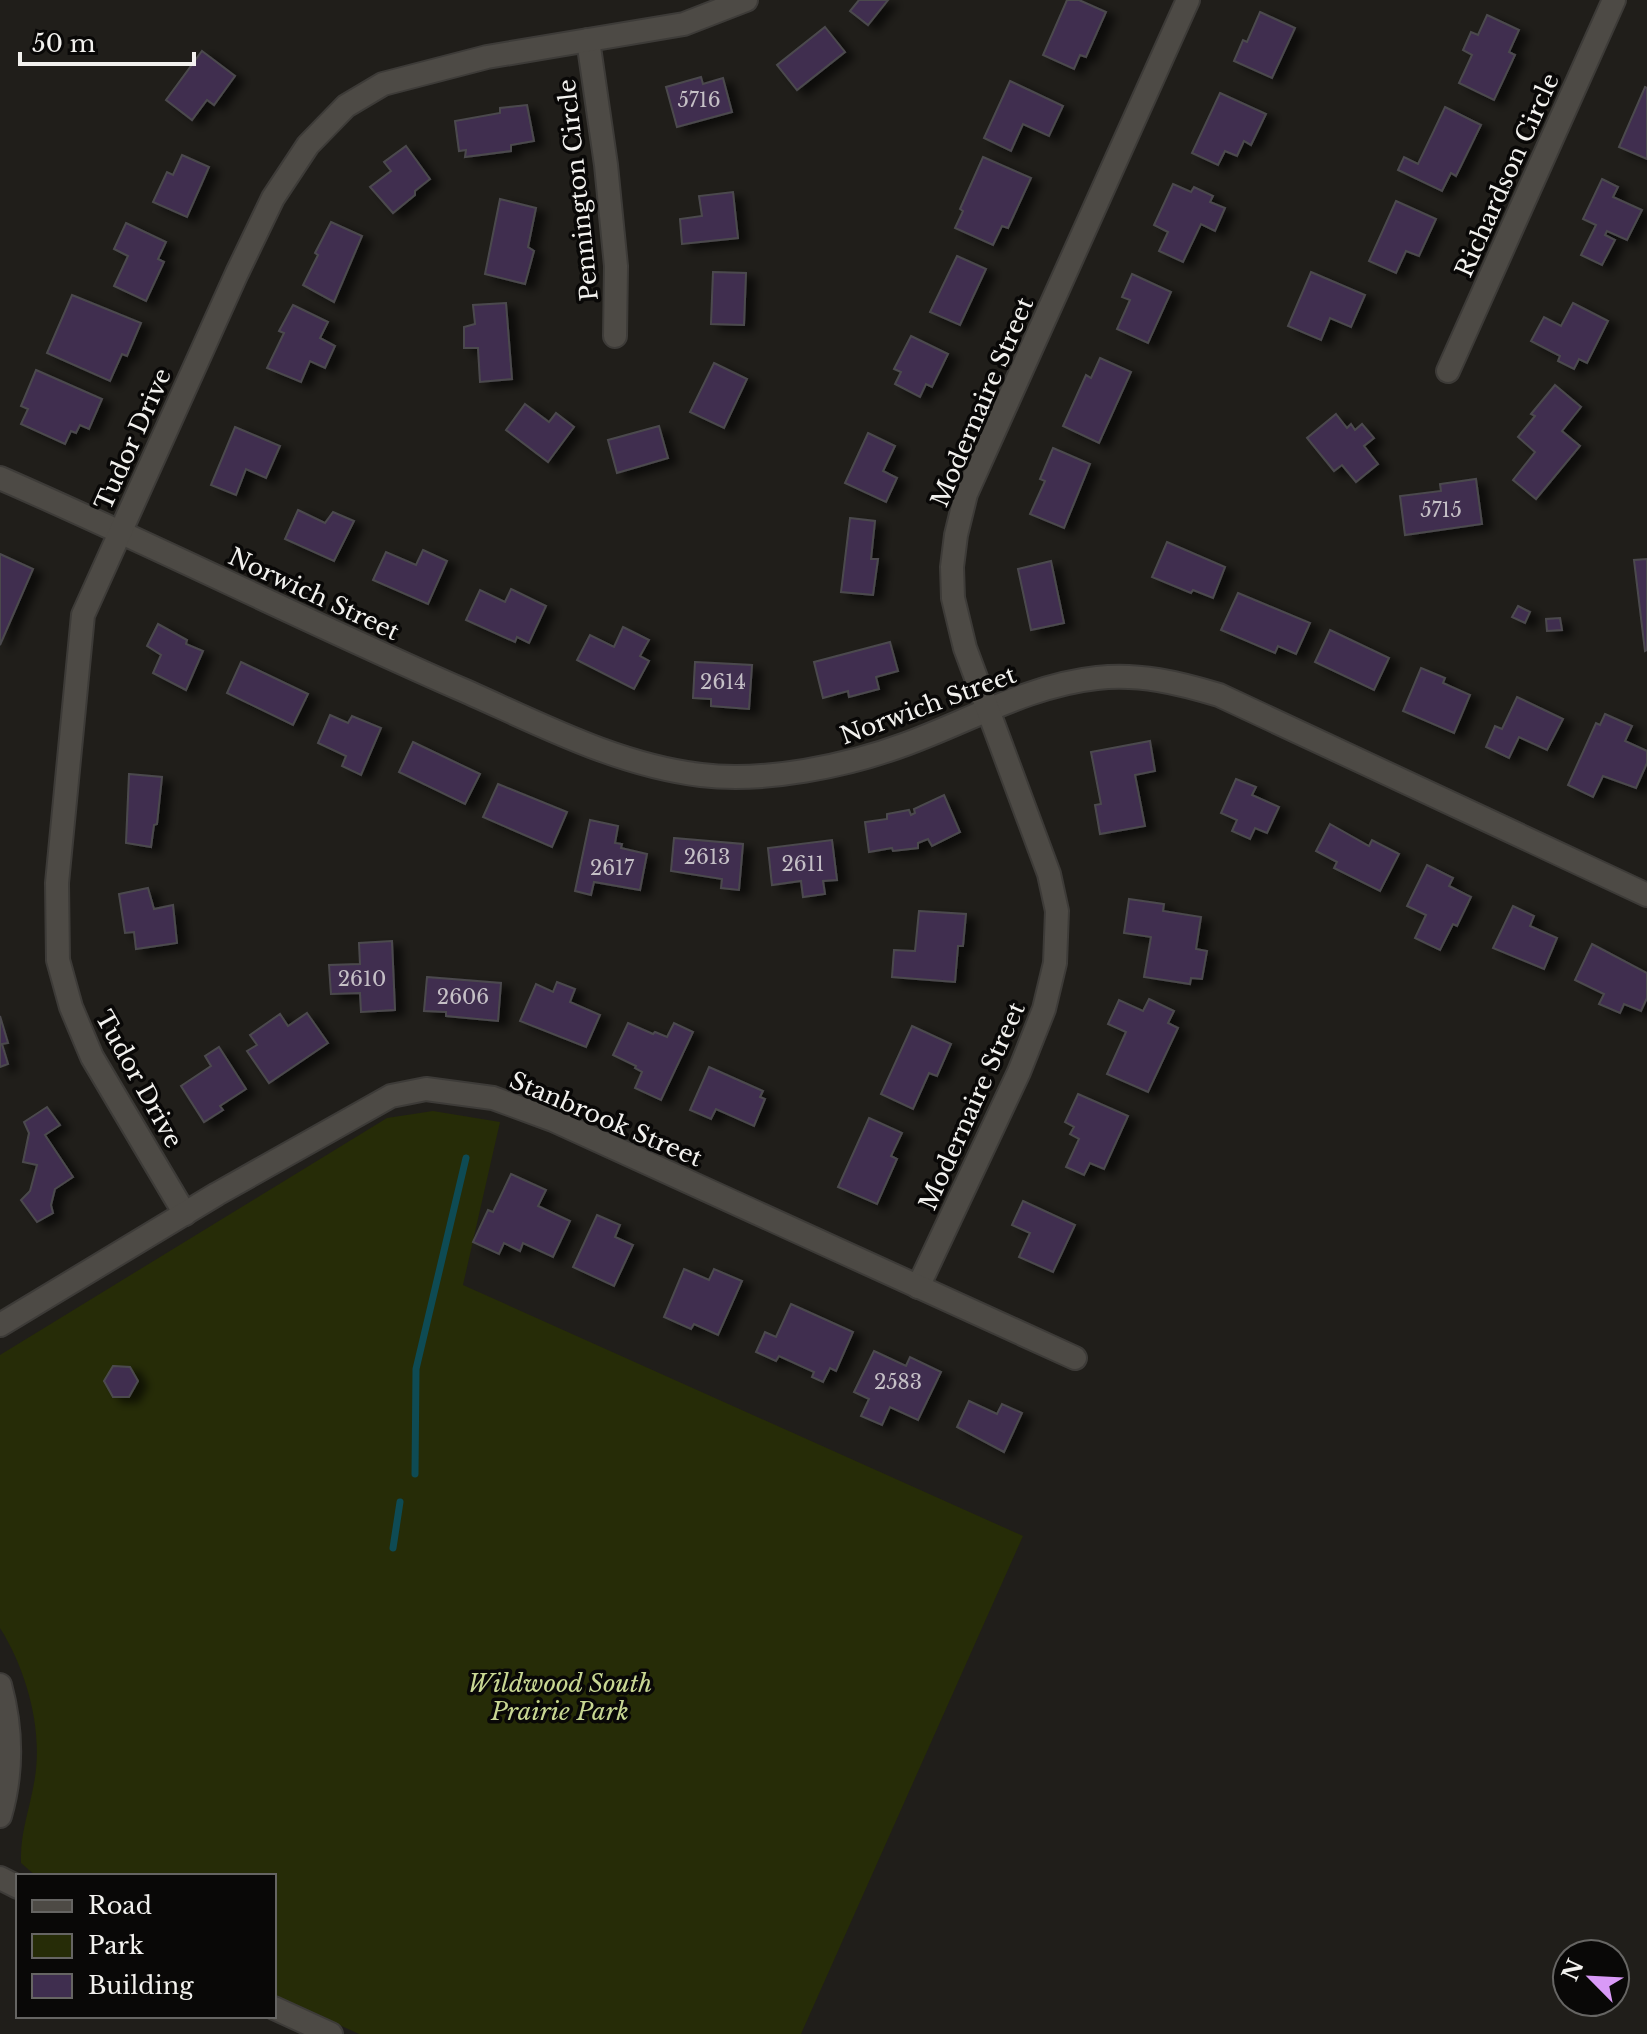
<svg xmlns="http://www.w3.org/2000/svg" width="1647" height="2034" font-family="'Libre Baskerville',serif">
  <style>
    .green { fill: #262c07 }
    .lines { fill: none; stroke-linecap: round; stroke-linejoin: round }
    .stream { stroke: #0e4b54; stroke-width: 7 }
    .building { fill: #3f2e4f; stroke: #4c4a4e; stroke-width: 2; filter: url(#shadow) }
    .minor-casing { stroke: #3d3b38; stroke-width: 26 }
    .minor { stroke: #4d4a45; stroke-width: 22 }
    .labels { text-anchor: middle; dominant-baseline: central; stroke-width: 7; stroke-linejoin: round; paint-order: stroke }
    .number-label { font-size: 20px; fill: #c5c0c6 }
    .street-label { font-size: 24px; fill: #f2f1ee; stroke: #090807 }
    .park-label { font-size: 24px; font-style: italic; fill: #c8d793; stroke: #090807 }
  </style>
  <defs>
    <filter id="shadow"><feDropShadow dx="9" dy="5" stdDeviation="4" flood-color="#0009"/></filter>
  </defs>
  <rect width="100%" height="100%" fill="#201e1a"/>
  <path class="green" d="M433 1111 500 1122 463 1285 1023 1536 801 2034H359L274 1995V1876H36L21 1863C20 1833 29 1812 34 1783 44 1732 27 1671 0 1628V1355L387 1118Z"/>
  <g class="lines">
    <g class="stream">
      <polyline points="415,1474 416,1369 466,1158"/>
      <polyline points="393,1548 400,1502"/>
    </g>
  </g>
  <g class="building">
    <polygon points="859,0 888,0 868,25 850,11"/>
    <polygon points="1067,0 1079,0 1106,12 1086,57 1080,55 1074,69 1043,55"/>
    <polygon points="1260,12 1295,28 1272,78 1234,61 1243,40 1247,42"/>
    <polygon points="1487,15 1519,30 1509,52 1515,55 1494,100 1459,83 1472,55 1463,50 1471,32 1478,35"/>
    <polygon points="825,27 845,52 797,90 777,65"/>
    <polygon points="202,51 235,76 214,105 207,100 192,120 166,100"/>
    <polygon points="701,77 703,84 723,78 732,112 677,127 666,87"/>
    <polygon points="1010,81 1063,106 1049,136 1023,124 1011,151 984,138"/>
    <polygon points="1645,87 1647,88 1647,159 1619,147"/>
    <polygon points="1220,93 1266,114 1251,145 1244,141 1237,156 1225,151 1218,165 1192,153"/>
    <polygon points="527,105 534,141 511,145 511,151 465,157 466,150 459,151 455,121 500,113 500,108"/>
    <polygon points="1445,107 1481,125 1456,176 1451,173 1442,191 1398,170 1404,157 1418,164"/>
    <polygon points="406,146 430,179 415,191 415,195 393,213 370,187 391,171 384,162"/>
    <polygon points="182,155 209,167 187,217 153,202 167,172 173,175"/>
    <polygon points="983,157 1031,178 1008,228 1002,226 993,245 955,228 963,211 960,209"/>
    <polygon points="1602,179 1618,187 1613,197 1642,210 1627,240 1607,231 1605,235 1615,240 1602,265 1581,255 1596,225 1583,219"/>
    <polygon points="1173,184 1191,192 1194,187 1213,196 1210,202 1225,208 1215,231 1201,224 1183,262 1159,251 1168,232 1154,225"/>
    <polygon points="733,192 738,238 682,244 680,219 702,216 699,196"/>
    <polygon points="500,199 536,208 528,247 534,251 525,284 485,274"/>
    <polygon points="1396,201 1436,219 1419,256 1406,251 1396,273 1369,261"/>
    <polygon points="331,222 362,236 334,302 303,285 318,255 315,253"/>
    <polygon points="126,223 166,242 158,259 164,262 146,301 114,286 128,256 114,249"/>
    <polygon points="957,256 986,269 960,325 930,312"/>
    <polygon points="713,272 746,273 744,325 711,324"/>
    <polygon points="1311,272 1365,295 1351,327 1330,318 1321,340 1288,326"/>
    <polygon points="1132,274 1171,292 1148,343 1117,329 1130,300 1122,297"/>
    <polygon points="72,295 141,323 127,356 122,354 110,381 47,353"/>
    <polygon points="506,303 512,379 480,382 478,348 464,348 464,327 475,324 473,305"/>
    <polygon points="1573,303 1608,321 1587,363 1579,359 1574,369 1558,361 1560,356 1531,341 1544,317 1561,326"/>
    <polygon points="293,305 328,322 320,338 335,346 325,368 310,361 301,382 267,368 284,333 279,331"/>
    <polygon points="911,336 948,354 932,387 926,384 920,397 895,384 901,372 894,369"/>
    <polygon points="1100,358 1131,372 1099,443 1063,426 1086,375 1091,378"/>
    <polygon points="714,363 747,379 724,428 690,412"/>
    <polygon points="36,370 102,399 89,429 80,425 76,433 71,431 65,444 21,424 28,409 21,406"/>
    <polygon points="1555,385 1581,407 1562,431 1580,446 1536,499 1513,480 1535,452 1518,437 1535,416 1531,414"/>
    <polygon points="525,404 549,422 556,413 574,427 548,462 506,430"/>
    <polygon points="1336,414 1347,428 1351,424 1355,430 1362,424 1374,438 1364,446 1378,464 1356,482 1342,465 1334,471 1307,438"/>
    <polygon points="659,426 668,458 617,473 608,440"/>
    <polygon points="235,427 280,446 266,478 246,469 236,495 211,485"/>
    <polygon points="868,433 895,446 883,471 897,478 886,502 845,483"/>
    <polygon points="1053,448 1090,464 1064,528 1030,514 1045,481 1040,479"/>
    <polygon points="1476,479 1482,524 1405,535 1400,496 1441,491 1440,484"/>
    <polygon points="298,510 325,523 333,512 354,521 334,561 285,539"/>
    <polygon points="850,518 875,521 871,559 878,559 873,595 841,592"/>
    <polygon points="1167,542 1225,567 1213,598 1193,590 1191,593 1152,577"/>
    <polygon points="423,550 447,561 428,604 373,580 386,552 416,565"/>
    <polygon points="0,554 33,569 0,645"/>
    <polygon points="1647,559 1647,650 1645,651 1634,560"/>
    <polygon points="1051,561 1064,623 1031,630 1018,569"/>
    <polygon points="511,589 546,606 529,643 517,637 515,642 466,620 480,590 505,602"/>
    <polygon points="1238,593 1310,623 1296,654 1278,646 1275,653 1221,630"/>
    <polygon points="1518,606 1530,612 1525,623 1512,617"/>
    <polygon points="1560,618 1562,630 1547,631 1546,619"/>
    <polygon points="158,624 187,640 186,644 203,651 186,690 153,673 161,655 147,646"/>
    <polygon points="623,627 649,640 640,656 649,661 634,689 577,660 590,635 614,647"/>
    <polygon points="1330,630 1389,658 1374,690 1315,662"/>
    <polygon points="890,642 898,671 876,677 879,689 849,697 848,691 823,698 814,662"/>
    <polygon points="241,662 308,694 293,725 227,693"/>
    <polygon points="695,662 752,665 749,709 711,706 711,699 693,698"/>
    <polygon points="1421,668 1445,678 1443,683 1470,695 1454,733 1403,711"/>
    <polygon points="1517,697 1563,719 1547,750 1519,737 1509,758 1486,747 1495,726 1502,729"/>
    <polygon points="1605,714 1632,726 1625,741 1647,751 1647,763 1636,788 1603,776 1593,797 1568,785 1596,723 1600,725"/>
    <polygon points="330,715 348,723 352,716 381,728 361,775 342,766 346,756 318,743"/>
    <polygon points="1150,741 1155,771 1135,775 1145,826 1100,834 1095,805 1101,804 1091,752"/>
    <polygon points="413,742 480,774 465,804 399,772"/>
    <polygon points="129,774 162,777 157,824 154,825 151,847 126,843"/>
    <polygon points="1236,779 1256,787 1252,795 1279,807 1267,833 1255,828 1250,839 1232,831 1237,820 1221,813"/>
    <polygon points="498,784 567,812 552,847 483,817"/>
    <polygon points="944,795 960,832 932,846 928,839 918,843 918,848 893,851 892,848 869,852 865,822 887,819 887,814 909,810 911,815 915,813 914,809"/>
    <polygon points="590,820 618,826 615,843 622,844 621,848 647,854 640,890 594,882 591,895 575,891"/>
    <polygon points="1330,824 1369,846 1372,840 1399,854 1380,891 1334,868 1337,862 1316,851"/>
    <polygon points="674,838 743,844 739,890 721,888 722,879 671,871"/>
    <polygon points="832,840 837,880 823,881 825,894 803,897 801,881 772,885 768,848"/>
    <polygon points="1427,865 1453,878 1449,886 1471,897 1457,926 1453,924 1440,950 1415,938 1426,915 1407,906"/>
    <polygon points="148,888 154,909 173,905 177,943 136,949 134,932 125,933 119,894"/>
    <polygon points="1129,899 1164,904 1163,911 1201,917 1196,949 1207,951 1202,979 1191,978 1190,984 1144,977 1151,937 1124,933"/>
    <polygon points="1513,906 1534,916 1530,926 1557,938 1544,969 1493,948"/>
    <polygon points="919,911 966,914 963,946 958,946 955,982 892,977 894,950 915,951"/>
    <polygon points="392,941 395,1010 361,1012 360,993 331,994 329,965 360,964 359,943"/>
    <polygon points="1592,944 1647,973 1647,998 1641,1011 1624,1004 1620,1013 1599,1004 1604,994 1575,980"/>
    <polygon points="427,977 501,983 498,1021 446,1016 446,1012 424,1011"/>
    <polygon points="557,982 575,989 570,1002 600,1015 586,1047 520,1021 536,984 553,992"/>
    <polygon points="1149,999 1174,1011 1168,1023 1178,1028 1148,1092 1107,1074 1126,1032 1108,1024 1119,1000 1143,1011"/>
    <polygon points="307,1013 328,1043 269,1083 247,1051 257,1045 250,1035 280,1014 288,1026"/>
    <polygon points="0,1016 8,1043 2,1044 8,1064 0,1067"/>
    <polygon points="628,1023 653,1034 655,1032 667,1037 674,1023 693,1032 661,1100 635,1088 642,1072 635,1068 636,1066 613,1055"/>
    <polygon points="912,1026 951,1044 937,1076 929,1073 913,1109 881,1094"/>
    <polygon points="219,1047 246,1089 220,1106 223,1110 204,1122 181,1086 211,1066 205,1056"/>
    <polygon points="709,1067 763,1091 760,1097 765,1099 754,1126 716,1109 711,1119 690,1110"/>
    <polygon points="1078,1094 1128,1116 1104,1169 1090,1163 1084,1175 1066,1167 1079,1139 1070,1134 1074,1127 1065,1122"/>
    <polygon points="47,1107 60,1125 45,1135 73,1177 55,1189 51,1205 53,1213 37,1222 21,1200 30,1191 37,1165 23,1162 29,1133 24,1122"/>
    <polygon points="869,1118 902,1133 891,1156 897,1159 877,1204 838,1187"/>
    <polygon points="511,1174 546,1190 538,1206 570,1221 553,1257 523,1243 520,1251 504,1243 499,1254 473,1242 488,1210 493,1212"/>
    <polygon points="1023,1201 1075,1225 1053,1272 1019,1257 1030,1233 1012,1225"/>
    <polygon points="597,1215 620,1225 615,1237 633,1245 614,1286 573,1267"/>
    <polygon points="684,1269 709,1280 714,1269 742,1281 718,1335 694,1324 691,1329 664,1317"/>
    <polygon points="791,1304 853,1332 836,1371 830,1368 823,1382 812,1377 814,1372 779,1356 776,1361 756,1352 765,1332 776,1337"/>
    <polygon points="874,1351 906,1366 910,1357 941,1372 918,1420 890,1407 882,1425 861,1416 869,1399 854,1392"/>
    <polygon points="113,1366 130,1367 138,1381 129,1397 113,1397 104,1381"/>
    <polygon points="969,1401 997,1414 1002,1404 1022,1413 1004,1452 957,1427"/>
  </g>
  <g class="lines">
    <g class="minor-casing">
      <g id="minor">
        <polyline points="588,40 606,165 616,266 615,336"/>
        <polyline points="1448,371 1614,0"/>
        <path d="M0 478C156 546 307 622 463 690 540 724 617 765 701 775 764 783 847 766 906 744 969 721 1030 685 1097 678 1139 673 1179 683 1219 695L1647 895"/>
        <polyline points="185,1214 92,1057 71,1007 58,960 57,883 83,615 237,273 273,198 308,145 346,106 383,84 487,57 684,24 746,0"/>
        <polyline points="918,1287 1019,1072 1044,1009 1055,963 1057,911 1049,874 965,648 953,598 952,567 956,535 966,494 1188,0"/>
        <polyline points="0,1325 217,1194 391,1096 426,1089 493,1098 553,1120 1075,1358"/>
        <path d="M0 1685C12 1729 13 1771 0 1816"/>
        <polyline points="0,1878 18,1887"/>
        <polyline points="274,2008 331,2034"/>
      </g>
    </g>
    <use href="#minor" class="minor"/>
  </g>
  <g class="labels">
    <g class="number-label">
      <text x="699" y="100">5716</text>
      <text x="1441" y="510">5715</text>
      <text x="723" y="682">2614</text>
      <text x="707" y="857">2613</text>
      <text x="803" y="864">2611</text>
      <text x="612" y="868">2617</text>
      <text x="362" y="979">2610</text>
      <text x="463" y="997">2606</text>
      <text x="898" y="1382">2583</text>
    </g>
    <g class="street-label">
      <text transform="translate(1507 175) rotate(-66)">Richardson Circle</text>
      <text transform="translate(578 190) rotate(-96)">Pennington Circle</text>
      <text transform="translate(982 402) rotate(-67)">Modernaire Street</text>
      <text transform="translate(133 439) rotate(-66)">Tudor Drive</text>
      <text transform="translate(314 594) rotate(25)">Norwich Street</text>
      <text transform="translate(928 705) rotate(-20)">Norwich Street</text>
      <text transform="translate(139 1079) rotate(61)">Tudor Drive</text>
      <text transform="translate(972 1106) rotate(-66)">Modernaire Street</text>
      <text transform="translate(606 1119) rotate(23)">Stanbrook Street</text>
    </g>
    <g class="park-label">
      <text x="560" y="1683">Wildwood South<tspan x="560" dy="28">Prairie Park</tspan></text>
    </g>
  </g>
  <rect x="16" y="1874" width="260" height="144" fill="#090807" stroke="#666563" stroke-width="2"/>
  <rect x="32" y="1900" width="40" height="12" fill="#4d4a45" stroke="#666563" stroke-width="2"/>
  <text x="88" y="1914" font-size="24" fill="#f2f1ee">Road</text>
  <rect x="32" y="1934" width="40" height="24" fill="#262c07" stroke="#666563" stroke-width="2"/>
  <text x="88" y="1954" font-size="24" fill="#f2f1ee">Park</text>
  <rect x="32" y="1974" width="40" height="24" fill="#3f2e4f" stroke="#666563" stroke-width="2"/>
  <text x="88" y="1994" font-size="24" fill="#f2f1ee">Building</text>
  <g transform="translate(1591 1978) rotate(294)"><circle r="38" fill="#090807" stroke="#666563" stroke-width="2"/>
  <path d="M0-6L14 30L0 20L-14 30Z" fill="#d99af7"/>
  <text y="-12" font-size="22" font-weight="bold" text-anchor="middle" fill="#f2f1ee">N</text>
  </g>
  <path d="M20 52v12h174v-12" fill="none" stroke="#f2f1ee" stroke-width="4"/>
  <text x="32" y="52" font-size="24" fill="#f2f1ee" stroke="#090807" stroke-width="6" paint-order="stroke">50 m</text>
</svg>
